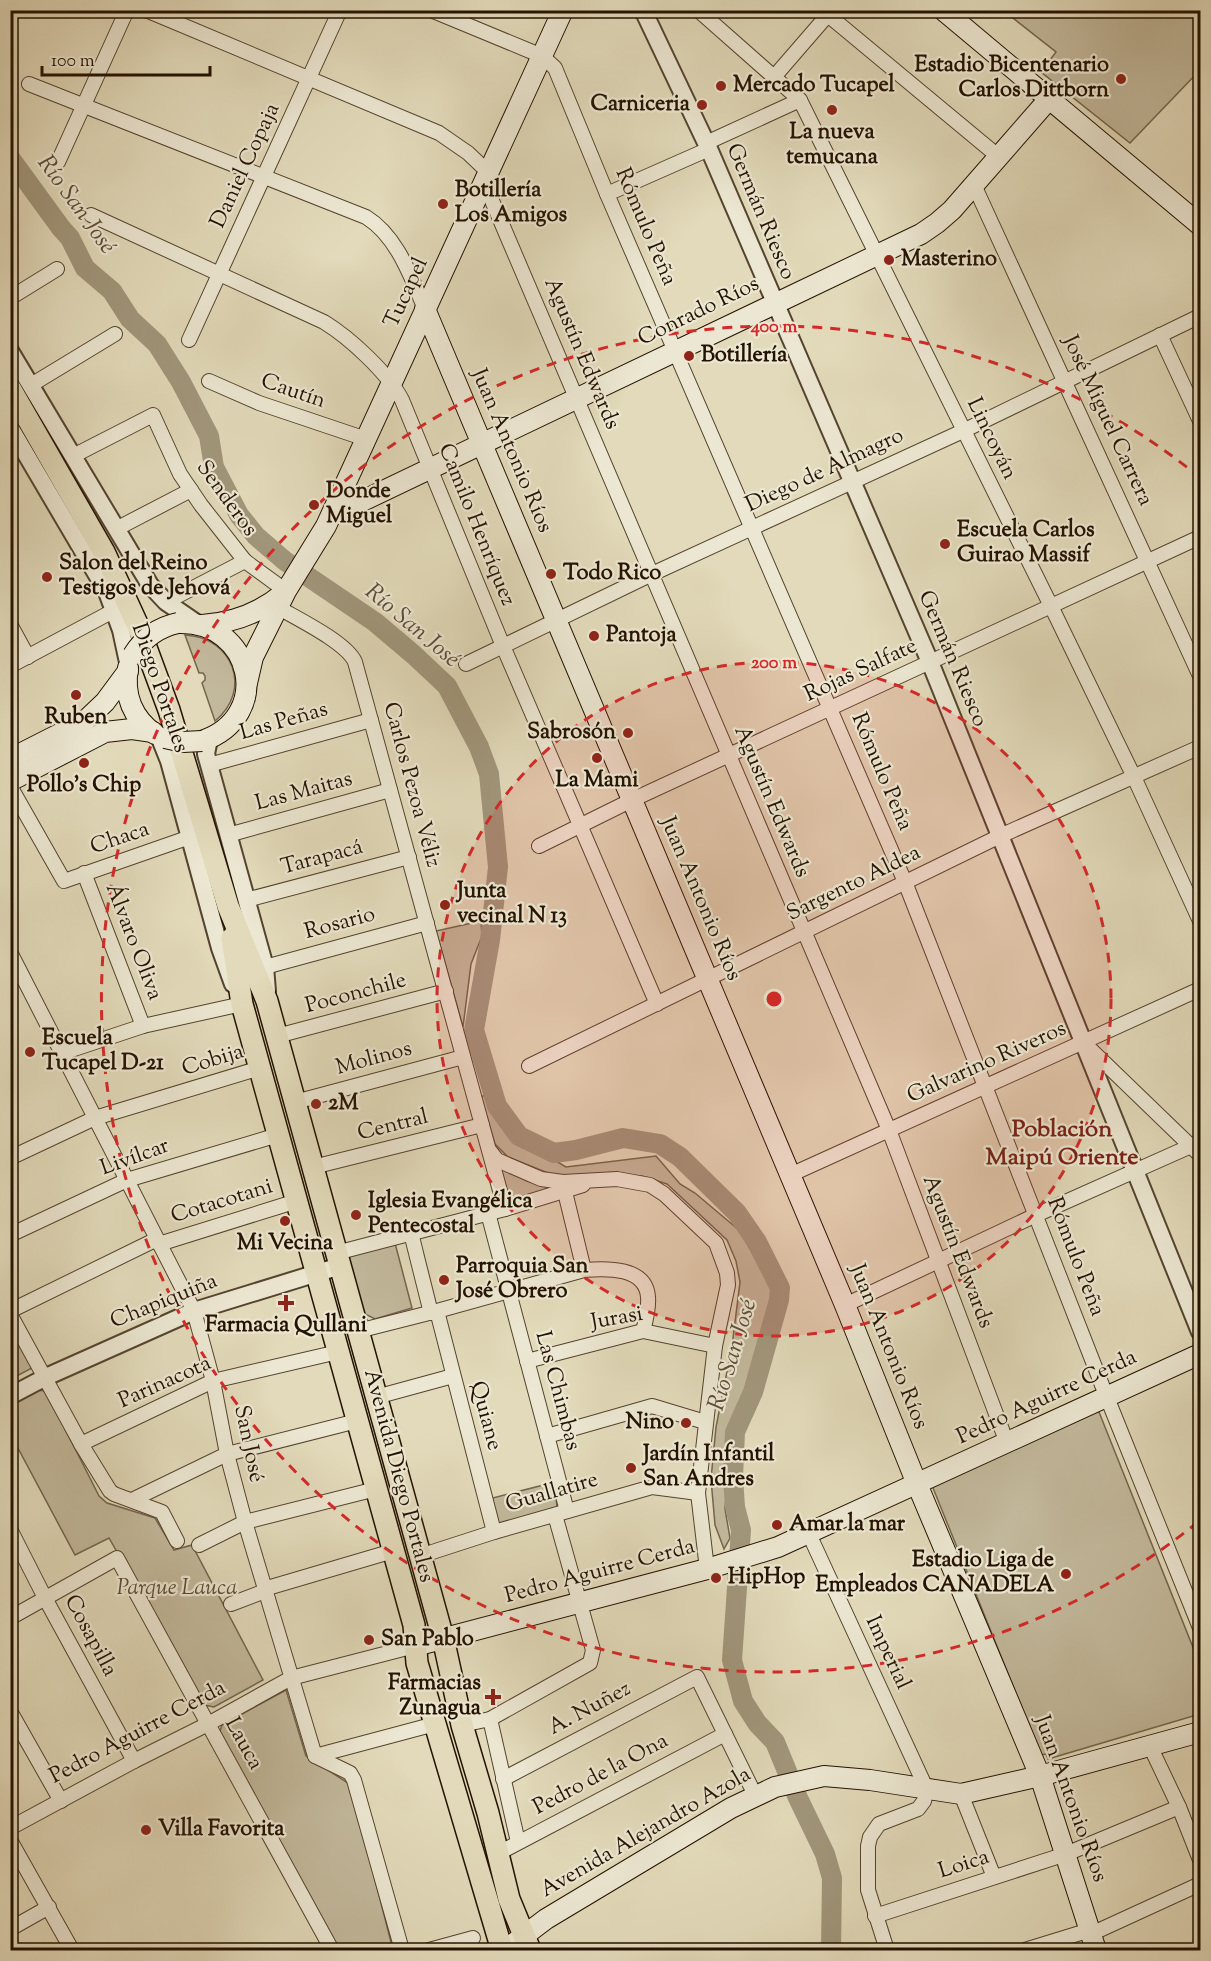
<svg xmlns="http://www.w3.org/2000/svg" width="1211" height="1961" font-family="'Sorts Mill Goudy',serif">
  <style>
    .green { fill: #c2b89b; stroke: #73654e; stroke-width: 1.5 }
    .lines { fill: none; stroke-linecap: round; stroke-linejoin: round }
    .river { stroke: #a1967b; stroke-width: 20 }
    .minor-casing { stroke: #54442f; stroke-width: 16 }
    .tertiary-casing { stroke: #54442f; stroke-width: 20 }
    .secondary-casing { stroke: #241201; stroke-width: 22 }
    .primary-casing { stroke: #241201; stroke-width: 24 }
    .minor { stroke: #ece7d2; stroke-width: 14 }
    .tertiary { stroke: #ece7d2; stroke-width: 16 }
    .secondary { stroke: #ece7d2; stroke-width: 20 }
    .primary { stroke: #e2daba; stroke-width: 21 }
    .secondary-bridge-casing { stroke: #241201; stroke-width: 22; stroke-linecap: butt }
    .secondary-bridge { stroke: #ece7d2; stroke-width: 20 }
    .ring { fill: none; stroke: #d62828; stroke-width: 3; stroke-dasharray: 10 8 }
    .poi-dot { fill: #8f2418; stroke: #ece7d2; stroke-width: 2 }
    .labels { text-anchor: middle; dominant-baseline: central; stroke-width: 4.5; stroke-linejoin: round; paint-order: stroke }
    .poi-label { font-size: 22px; font-weight: bold; fill: #241201; stroke: #ece7d2; text-anchor: start }
    .street-label { font-size: 22px; fill: #241201; stroke: #ece7d2 }
    .park-label { font-size: 22px; font-style: italic; fill: #5b4c37; stroke: #ece7d2 }
    .water-label { font-size: 24px; font-style: italic; fill: #5c4d38; stroke: #ece7d2 }
    .neighbourhood-label { font-size: 24px; font-weight: bold; fill: #7a1f14; stroke: #ece7d2 }
    .centre { fill: #d62828; stroke: #ece7d2; stroke-width: 3 }
    .ring-label { font-size: 18px; text-anchor: middle; font-weight: bold; fill: #d62828; stroke: #ece7d2; stroke-width: 4.5; stroke-linejoin: round; paint-order: stroke }
  </style>
  <rect width="100%" height="100%" fill="#e2daba"/>
  <filter id="stains"><feTurbulence type="fractalNoise" baseFrequency=".00333" numOctaves="4"/><feColorMatrix values="0 0 0 0 .2 0 0 0 0 .09 0 0 0 0 .02 0 0 0 .5 -.17"/></filter>
  <radialGradient id="worn" r=".72"><stop offset=".6" stop-color="#630" stop-opacity="0"/><stop offset="1" stop-color="#630" stop-opacity=".3"/></radialGradient>
  <g class="green">
    <polygon points="1004,11 1200,11 1200,70 1130,143 1041,72 1056,52"/>
    <path d="M185 635C233 637 253 690 215 721L202 683 205 680V676L203 673H199Z"/>
    <polygon points="481,921 482,936 471,964 463,1027 436,931"/>
    <polygon points="487,1094 500,1122 523,1142 566,1167 656,1156 680,1184 695,1193 740,1231 759,1265 773,1283 775,1294 773,1306 765,1320 757,1372 742,1401 732,1446 728,1472 725,1509 730,1538 724,1549 715,1525 711,1479 716,1427 732,1346 740,1282 736,1261 727,1240 667,1184 642,1176 581,1179 553,1175 508,1157 495,1144 481,1097"/>
    <polygon points="499,1169 503,1169 527,1181 557,1189 508,1202"/>
    <polygon points="395,1243 412,1308 375,1319 359,1311 345,1268 349,1256"/>
    <polygon points="10,1324 34,1367 11,1379 10,1379"/>
    <polygon points="36,1390 46,1391 99,1496 107,1503 155,1518 174,1550 192,1545 263,1680 214,1707 204,1705 109,1538 75,1555 11,1435 10,1407"/>
    <polygon points="1097,1407 1200,1665 1200,1714 1048,1759 1046,1754 1041,1755 931,1483"/>
    <polygon points="555,1482 557,1508 497,1527 489,1499"/>
    <polygon points="286,1690 306,1756 351,1785 393,1950 336,1950 219,1734 222,1725"/>
  </g>
  <g class="lines">
    <polyline class="river" points="10,158 61,228 70,238 85,268 112,291 130,319 157,344 181,382 209,436 214,467 239,515 256,536 285,561 375,622 414,655 447,686 479,747 489,774 498,867 490,940 474,1030 497,1106 519,1136 554,1153 576,1150 623,1138 660,1144 680,1157 737,1213 757,1242 780,1288 779,1300 753,1392 735,1432 733,1477 735,1507 741,1530 732,1660 743,1701 757,1723 775,1742 798,1798 825,1854 832,1878 831,1950"/>
    <g class="minor-casing">
      <g id="minor">
        <polyline points="146,10 439,133 468,153 488,172"/>
        <polyline points="431,10 542,56 555,68 607,194 905,882 1102,1385 1200,1628"/>
        <polyline points="698,10 800,100 1051,606 1134,777 1200,921"/>
        <polyline points="828,15 999,157"/>
        <polyline points="774,77 832,10"/>
        <path d="M29 84 366 217C397 236 411 277 425 309"/>
        <polyline points="706,143 800,100"/>
        <polyline points="58,162 127,10"/>
        <polyline points="484,182 889,1130 1007,1443"/>
        <polyline points="974,185 1200,676"/>
        <polyline points="607,194 709,149"/>
        <path d="M91 215 324 322C350 338 388 373 402 400L503 646 657 1004"/>
        <polyline points="10,298 57,269"/>
        <polyline points="1160,335 1200,421"/>
        <polyline points="189,340 340,10"/>
        <polyline points="209,381 259,403 366,439"/>
        <polyline points="31,385 115,334"/>
        <polyline points="73,456 153,415 180,474 201,505 245,561 286,591"/>
        <polyline points="116,529 191,490"/>
        <polyline points="166,602 245,561"/>
        <path d="M279 608C298 619 347 643 355 662L505 1209"/>
        <polyline points="10,624 28,657"/>
        <polyline points="466,664 652,574 963,431 1200,316"/>
        <polyline points="10,666 115,610"/>
        <polyline points="209,765 371,720"/>
        <polyline points="10,786 64,881 190,837"/>
        <polyline points="228,835 390,790"/>
        <polyline points="539,846 632,800 1200,537"/>
        <polyline points="84,873 143,1026"/>
        <polyline points="246,900 409,857"/>
        <polyline points="10,952 194,1311 213,1381 227,1454 245,1522 315,1756 350,1773 354,1780 402,1950"/>
        <polyline points="265,967 427,923"/>
        <polyline points="277,1036 446,991"/>
        <polyline points="1085,1044 1200,1155"/>
        <polyline points="62,1053 143,1026 242,1004"/>
        <polyline points="529,1066 1000,836 1200,747"/>
        <polyline points="295,1102 463,1057"/>
        <polyline points="490,1151 497,1160 541,1179 563,1182 617,1179 650,1185 664,1194 716,1243 727,1273 728,1285 715,1346 698,1493 707,1569"/>
        <polyline points="10,1158 95,1118 260,1068"/>
        <polyline points="313,1167 482,1125"/>
        <polyline points="790,1175 1200,989"/>
        <polyline points="565,1192 584,1270"/>
        <polyline points="488,1213 567,1511"/>
        <polyline points="411,1233 431,1313"/>
        <polyline points="10,1235 127,1180 278,1135"/>
        <polyline points="159,1244 297,1201"/>
        <polyline points="336,1253 505,1209 583,1185"/>
        <polyline points="845,1305 1036,1215 1200,1142"/>
        <polyline points="10,1311 157,1239"/>
        <polyline points="437,1311 494,1532"/>
        <polyline points="10,1314 81,1444 110,1491 114,1494 162,1512 177,1541"/>
        <path d="M358 1331 437 1311 584 1270C607 1268 646 1267 648 1297 649 1308 646 1320 643 1331"/>
        <polyline points="527,1361 643,1331 715,1346"/>
        <polyline points="376,1397 453,1376"/>
        <polyline points="547,1436 652,1406 705,1422"/>
        <polyline points="81,1444 213,1381 338,1352"/>
        <polyline points="132,1500 227,1454 357,1421"/>
        <polyline points="10,1529 45,1598 134,1761"/>
        <polyline points="809,1534 927,1790 924,1801 918,1809 879,1824 870,1837 868,1846 868,1890 887,1950"/>
        <polyline points="199,1545 245,1522 376,1489"/>
        <polyline points="420,1556 494,1532 652,1487 698,1493"/>
        <polyline points="264,1589 393,1551"/>
        <polyline points="231,1604 265,1591"/>
        <polyline points="10,1618 117,1558 332,1950"/>
        <polyline points="10,1711 61,1801"/>
        <polyline points="490,1719 518,1842"/>
        <polyline points="462,1725 490,1719 590,1663 593,1650 555,1515"/>
        <polyline points="1150,1746 1179,1807 1200,1860"/>
        <polyline points="315,1756 435,1724"/>
        <polyline points="503,1779 697,1677 755,1795"/>
        <polyline points="961,1794 994,1877"/>
        <polyline points="10,1828 134,1761 208,1724 291,1678 415,1646"/>
        <polyline points="10,1840 72,1950"/>
        <polyline points="497,1854 725,1734"/>
        <polyline points="875,1916 1066,1854 1179,1807"/>
        <polyline points="10,1929 49,1907"/>
        <polyline points="1091,1934 1200,1884"/>
        <polyline points="429,1950 473,1938"/>
        <polyline points="1025,1950 1090,1930"/>
      </g>
    </g>
    <g class="tertiary-casing">
      <g id="tertiary">
        <polyline points="643,10 709,149 930,662 1200,1332"/>
        <polyline points="10,351 150,585 166,602 198,624"/>
        <polyline points="10,427 107,592 121,630 129,667"/>
        <polyline points="159,736 169,761 220,948 233,984"/>
        <polyline points="209,739 206,754 265,967 267,991"/>
        <polyline points="10,1396 46,1377 194,1311 340,1266"/>
      </g>
    </g>
    <g class="secondary-casing">
      <g id="secondary">
        <polyline points="943,10 1200,225"/>
        <polyline points="425,309 845,1305 917,1484 1040,1776 1096,1950"/>
        <polyline points="331,516 921,234 937,223 952,210 1049,99"/>
        <path d="M178 623C253 620 274 717 202 741"/>
        <path d="M202 625C233 623 260 613 284 593"/>
        <path d="M128 668C123 695 133 719 155 734"/>
        <polyline points="247,683 253,657 286,591 326,526 563,10"/>
        <polyline points="10,759 85,721 105,702 128,671"/>
        <polyline points="10,781 105,732 132,729 153,732"/>
        <polyline points="415,1646 707,1569 778,1547 1200,1354"/>
        <polyline points="505,1950 546,1919 731,1808 775,1787 824,1776 870,1780 961,1794 1040,1776 1200,1732"/>
      </g>
    </g>
    <g class="primary-casing">
      <g id="primary">
        <polyline points="10,388 104,552 138,626 169,710 228,906 267,1001 443,1638 462,1725 488,1813 509,1899 530,1950"/>
        <polyline points="232,938 242,1004 414,1625 417,1663 502,1950"/>
      </g>
    </g>
    <use href="#minor" class="minor"/>
    <use href="#tertiary" class="tertiary"/>
    <use href="#secondary" class="secondary"/>
    <use href="#primary" class="primary"/>
    <g class="secondary-bridge-casing">
      <g id="secondary-bridge">
        <path d="M133 655C144 637 159 627 178 623"/>
        <polyline points="165,738 183,742 202,741"/>
      </g>
    </g>
    <use href="#secondary-bridge" class="secondary-bridge"/>
  </g>
  <circle cx="774" cy="999" r="337" fill="#d62828" fill-opacity=".12"/>
  <g class="ring">
    <circle cx="774" cy="999" r="337"/>
    <path d="M1198 1522A673 673 0 1 1 1198 476"/>
  </g>
  <g class="poi-dot">
    <circle cx="1121" cy="79" r="6"/>
    <circle cx="721" cy="86" r="6"/>
    <circle cx="702" cy="105" r="6"/>
    <circle cx="832" cy="110" r="6"/>
    <circle cx="443" cy="204" r="6"/>
    <circle cx="889" cy="260" r="6"/>
    <circle cx="689" cy="356" r="6"/>
    <circle cx="314" cy="505" r="6"/>
    <circle cx="945" cy="544" r="6"/>
    <circle cx="551" cy="574" r="6"/>
    <circle cx="47" cy="577" r="6"/>
    <circle cx="594" cy="636" r="6"/>
    <circle cx="76" cy="695" r="6"/>
    <circle cx="628" cy="733" r="6"/>
    <circle cx="597" cy="758" r="6"/>
    <circle cx="84" cy="763" r="6"/>
    <circle cx="445" cy="905" r="6"/>
    <circle cx="30" cy="1052" r="6"/>
    <circle cx="316" cy="1104" r="6"/>
    <circle cx="356" cy="1215" r="6"/>
    <circle cx="285" cy="1221" r="6"/>
    <circle cx="444" cy="1280" r="6"/>
    <path d="M283 1294h6v6h6v6h-6v6h-6v-6h-6v-6h6z"/>
    <circle cx="686" cy="1423" r="6"/>
    <circle cx="631" cy="1468" r="6"/>
    <circle cx="777" cy="1525" r="6"/>
    <circle cx="1066" cy="1574" r="6"/>
    <circle cx="716" cy="1578" r="6"/>
    <circle cx="369" cy="1640" r="6"/>
    <path d="M490 1688h6v6h6v6h-6v6h-6v-6h-6v-6h6z"/>
    <circle cx="146" cy="1830" r="6"/>
  </g>
  <g class="labels">
    <g class="poi-label">
      <text x="1109" y="66" text-anchor="end">Estadio Bicentenario<tspan x="1109" dy="25">Carlos Dittborn</tspan></text>
      <text x="733" y="86">Mercado Tucapel</text>
      <text x="690" y="105" text-anchor="end">Carniceria</text>
      <text x="832" y="133" text-anchor="middle">La nueva<tspan x="832" dy="25">temucana</tspan></text>
      <text x="455" y="191">Botillería<tspan x="455" dy="25">Los Amigos</tspan></text>
      <text x="901" y="260">Masterino</text>
      <text x="701" y="356">Botillería</text>
      <text x="326" y="492">Donde<tspan x="326" dy="25">Miguel</tspan></text>
      <text x="957" y="531">Escuela Carlos<tspan x="957" dy="25">Guirao Massif</tspan></text>
      <text x="59" y="564">Salon del Reino<tspan x="59" dy="25">Testigos de Jehová</tspan></text>
      <text x="563" y="574">Todo Rico</text>
      <text x="606" y="636">Pantoja</text>
      <text x="76" y="718" text-anchor="middle">Ruben</text>
      <text x="616" y="733" text-anchor="end">Sabrosón</text>
      <text x="597" y="781" text-anchor="middle">La Mami</text>
      <text x="84" y="786" text-anchor="middle">Pollo's Chip</text>
      <text x="457" y="892">Junta<tspan x="457" dy="25">vecinal N 13</tspan></text>
      <text x="42" y="1039">Escuela<tspan x="42" dy="25">Tucapel D-21</tspan></text>
      <text x="328" y="1104">2M</text>
      <text x="368" y="1202">Iglesia Evangélica<tspan x="368" dy="25">Pentecostal</tspan></text>
      <text x="285" y="1244" text-anchor="middle">Mi Vecina</text>
      <text x="456" y="1267">Parroquia San<tspan x="456" dy="25">José Obrero</tspan></text>
      <text x="286" y="1326" text-anchor="middle">Farmacia Qullani</text>
      <text x="674" y="1423" text-anchor="end">Nino</text>
      <text x="643" y="1455">Jardín Infantil<tspan x="643" dy="25">San Andres</tspan></text>
      <text x="789" y="1525">Amar la mar</text>
      <text x="1054" y="1561" text-anchor="end">Estadio Liga de<tspan x="1054" dy="25">Empleados CANADELA</tspan></text>
      <text x="728" y="1578">HipHop</text>
      <text x="381" y="1640">San Pablo</text>
      <text x="481" y="1684" text-anchor="end">Farmacias<tspan x="481" dy="25">Zunagua</tspan></text>
      <text x="158" y="1830">Villa Favorita</text>
    </g>
    <g class="street-label">
      <text transform="translate(246 166) rotate(-65)">Daniel Copaja</text>
      <text transform="translate(760 212) rotate(67)">Germán Riesco</text>
      <text transform="translate(645 227) rotate(67)">Rómulo Peña</text>
      <text transform="translate(407 293) rotate(-65)">Tucapel</text>
      <text transform="translate(699 312) rotate(-26)">Conrado Ríos</text>
      <text transform="translate(581 354) rotate(67)">Agustín Edwards</text>
      <text transform="translate(293 392) rotate(19)">Cautín</text>
      <text transform="translate(1107 421) rotate(65)">José Miguel Carrera</text>
      <text transform="translate(991 439) rotate(64)">Lincoyán</text>
      <text transform="translate(511 451) rotate(67)">Juan Antonio Ríos</text>
      <text transform="translate(825 471) rotate(-25)">Diego de Almagro</text>
      <text transform="translate(226 499) rotate(54)">Senderos</text>
      <text transform="translate(476 525) rotate(68)">Camilo Henríquez</text>
      <text transform="translate(952 659) rotate(67)">Germán Riesco</text>
      <text transform="translate(861 671) rotate(-25)">Rojas Salfate</text>
      <text transform="translate(159 688) rotate(71)">Diego Portales</text>
      <text transform="translate(284 722) rotate(-16)">Las Peñas</text>
      <text transform="translate(881 772) rotate(67)">Rómulo Peña</text>
      <text transform="translate(411 785) rotate(75)">Carlos Pezoa Véliz</text>
      <text transform="translate(304 792) rotate(-15)">Las Maitas</text>
      <text transform="translate(771 802) rotate(67)">Agustín Edwards</text>
      <text transform="translate(120 839) rotate(-19)">Chaca</text>
      <text transform="translate(322 858) rotate(-15)">Tarapacá</text>
      <text transform="translate(854 884) rotate(-26)">Sargento Aldea</text>
      <text transform="translate(700 899) rotate(67)">Juan Antonio Ríos</text>
      <text transform="translate(340 924) rotate(-15)">Rosario</text>
      <text transform="translate(133 942) rotate(69)">Álvaro Oliva</text>
      <text transform="translate(356 994) rotate(-15)">Poconchile</text>
      <text transform="translate(374 1059) rotate(-15)">Molinos</text>
      <text transform="translate(213 1061) rotate(-17)">Cobija</text>
      <text transform="translate(987 1063) rotate(-24)">Galvarino Riveros</text>
      <text transform="translate(393 1126) rotate(-14)">Central</text>
      <text transform="translate(135 1158) rotate(-20)">Livílcar</text>
      <text transform="translate(222 1202) rotate(-17)">Cotacotani</text>
      <text transform="translate(957 1252) rotate(69)">Agustín Edwards</text>
      <text transform="translate(1075 1257) rotate(69)">Rómulo Peña</text>
      <text transform="translate(164 1302) rotate(-22)">Chapiquiña</text>
      <text transform="translate(617 1319) rotate(-10)">Jurasi</text>
      <text transform="translate(888 1347) rotate(68)">Juan Antonio Ríos</text>
      <text transform="translate(165 1383) rotate(-24)">Parinacota</text>
      <text transform="translate(557 1391) rotate(75)">Las Chimbas</text>
      <text transform="translate(1047 1398) rotate(-25)">Pedro Aguirre Cerda</text>
      <text transform="translate(485 1416) rotate(75)">Quiane</text>
      <text transform="translate(248 1444) rotate(78)">San José</text>
      <text transform="translate(398 1476) rotate(75)">Avenida Diego Portales</text>
      <text transform="translate(552 1493) rotate(-16)">Guallatire</text>
      <text transform="translate(600 1572) rotate(-15)">Pedro Aguirre Cerda</text>
      <text transform="translate(90 1636) rotate(62)">Cosapilla</text>
      <text transform="translate(887 1653) rotate(65)">Imperial</text>
      <text transform="translate(590 1709) rotate(-28)">A. Nuñez</text>
      <text transform="translate(138 1733) rotate(-28)">Pedro Aguirre Cerda</text>
      <text transform="translate(243 1744) rotate(61)">Lauca</text>
      <text transform="translate(601 1775) rotate(-28)">Pedro de la Ona</text>
      <text transform="translate(1070 1799) rotate(70)">Juan Antonio Ríos</text>
      <text transform="translate(646 1833) rotate(-30)">Avenida Alejandro Azola</text>
      <text transform="translate(964 1865) rotate(-18)">Loica</text>
    </g>
    <g class="park-label">
      <text x="177" y="1589">Parque Lauca</text>
    </g>
    <g class="water-label">
      <text transform="translate(76 205) rotate(54)">Río San José</text>
      <text transform="translate(412 626) rotate(40)">Río San José</text>
      <text transform="translate(733 1355) rotate(-73)">Río San José</text>
    </g>
    <g class="neighbourhood-label">
      <text x="1062" y="1130">Población<tspan x="1062" dy="28">Maipú Oriente</tspan></text>
    </g>
  </g>
  <circle cx="774" cy="999" r="9" class="centre"/>
  <g class="ring-label">
    <text x="774" y="332">400 m</text>
    <text x="774" y="668">200 m</text>
  </g>
  <rect width="1211" height="1961" fill="none" stroke="#e2daba" stroke-width="36"/>
  <rect x="12" y="12" width="1187" height="1937" fill="none" stroke="#241201" stroke-width="3"/>
  <rect x="18" y="18" width="1175" height="1925" fill="none" stroke="#241201" stroke-width="1.5"/>
  <path d="M42 66v9h168v-9" fill="none" stroke="#241201" stroke-width="3"/>
  <text x="51" y="66" font-size="18" fill="#241201" stroke="#ece7d2" stroke-width="4.5" paint-order="stroke">100 m</text>
  <rect width="100%" height="100%" filter="url(#stains)"/>
  <rect width="100%" height="100%" fill="url(#worn)"/>
</svg>
